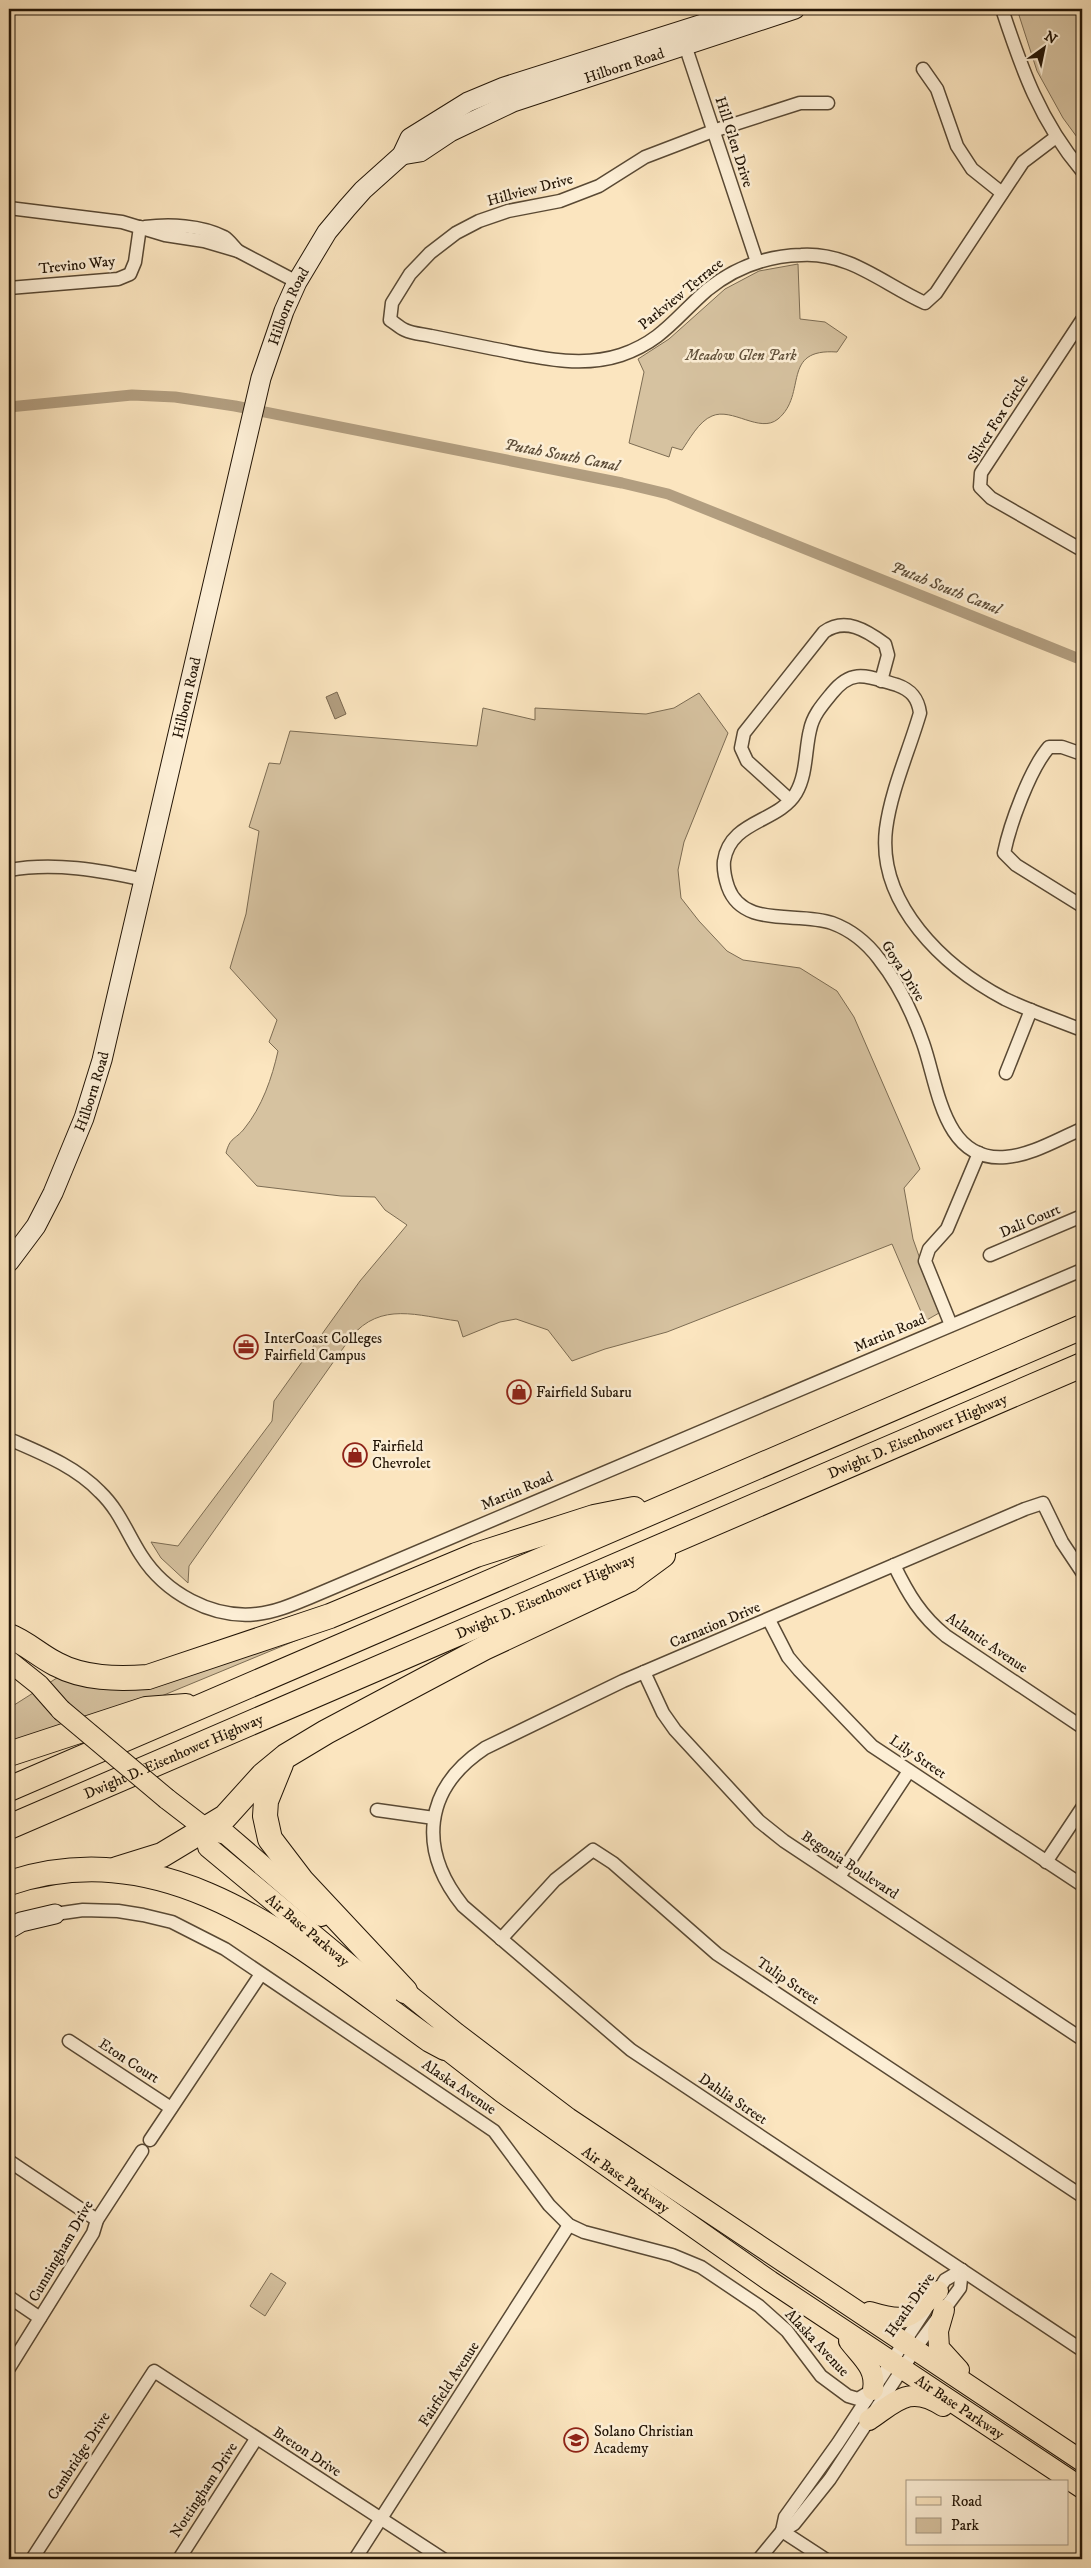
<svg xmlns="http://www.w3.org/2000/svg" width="1091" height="2568" font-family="'IM FELL DW Pica',serif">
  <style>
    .green { fill: #d6c2a0; stroke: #7c6c53 }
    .water { fill: #b29e80; stroke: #79674f }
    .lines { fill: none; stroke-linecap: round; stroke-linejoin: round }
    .canal { stroke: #b29e80; stroke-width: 11 }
    .street-casing { stroke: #594934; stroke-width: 15 }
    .secondary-casing { stroke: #231506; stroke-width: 21 }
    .primary-casing { stroke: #231506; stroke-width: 22 }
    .highway-casing { stroke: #231506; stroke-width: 26 }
    .street { stroke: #fceed5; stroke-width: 12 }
    .secondary { stroke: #fceed5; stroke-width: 19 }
    .primary { stroke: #fbe5bf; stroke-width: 20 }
    .highway { stroke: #fbe5bf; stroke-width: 24 }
    .primary-bridge-casing { stroke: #231506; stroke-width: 22; stroke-linecap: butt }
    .primary-bridge { stroke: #fbe5bf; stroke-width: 20 }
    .labels { text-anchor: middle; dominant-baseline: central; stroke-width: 5; stroke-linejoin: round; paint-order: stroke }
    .street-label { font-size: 15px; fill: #231506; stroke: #fceed5 }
    .park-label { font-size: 15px; font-style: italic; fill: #62523c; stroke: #fceed5 }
    .poi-label { font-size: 15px; fill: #231506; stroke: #fceed5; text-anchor: start }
    .water-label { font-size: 16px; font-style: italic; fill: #5c4c37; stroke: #fceed5 }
  </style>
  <rect width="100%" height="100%" fill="#fbe5bf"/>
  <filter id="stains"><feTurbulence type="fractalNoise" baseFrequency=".004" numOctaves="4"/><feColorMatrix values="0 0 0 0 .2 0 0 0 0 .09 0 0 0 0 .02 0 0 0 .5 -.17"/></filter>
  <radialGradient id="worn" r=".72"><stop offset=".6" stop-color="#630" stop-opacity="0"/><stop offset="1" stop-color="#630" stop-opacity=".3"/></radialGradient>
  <g class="green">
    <polygon points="1017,9 1082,9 1082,144 1063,118 1037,71"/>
    <path d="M798 264 800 319 825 322 847 337 837 352C780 348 808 394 778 419 760 434 732 407 712 416 699 421 689 440 682 450L672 447 669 457 629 443 644 372 638 359 669 339 725 289 759 271Z"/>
    <path d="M699 693 728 733 684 842 678 870 681 898 699 921 727 951 743 960 800 968 837 991 854 1017 920 1169 904 1188 913 1239 939 1313 925 1321 892 1244 667 1332 605 1349 572 1361 548 1330 516 1319 500 1322 463 1337 458 1321C418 1316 381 1301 351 1337L189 1566 188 1583 161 1558 151 1542 178 1546 272 1421 274 1401 360 1281 407 1225 385 1210 375 1197 341 1196 257 1186 226 1153C230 1137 235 1140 244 1129 262 1107 272 1078 278 1051L269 1042 277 1020 230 968 246 914 259 831 249 827 269 763 280 764 290 731 477 746 483 708 535 720V708L646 714 674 708Z"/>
    <polygon points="314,1633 9,1759 9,1705 11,1707 60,1676 90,1685"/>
    <polygon points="271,2273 286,2283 265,2316 250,2306"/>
  </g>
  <polygon class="water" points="337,692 346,714 335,719 326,697"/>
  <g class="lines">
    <polyline class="canal" points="9,407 132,395 175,397 235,406 622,483 668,494 1082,660"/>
    <g class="street-casing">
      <g id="street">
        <path d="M1002 9C1022 70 1040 121 1082 171"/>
        <polyline points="683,39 757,262"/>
        <polyline points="923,69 937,89 957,146 972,169 1002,193"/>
        <path d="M828 103H800L713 131 645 157 599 186 560 201 508 211 479 221 456 233 430 253 410 274 392 303 390 320C395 323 400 328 405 330 413 334 423 334 431 336 451 340 471 344 490 348 533 356 578 369 621 355 662 341 676 317 707 290 734 268 766 256 801 255 850 252 883 284 925 303L936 293 1023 162 1056 137"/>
        <polyline points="9,208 122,222 165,235 204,241 238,251 297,282"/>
        <path d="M145 227C169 224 201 225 224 237 229 240 233 246 238 251"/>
        <polyline points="9,288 118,279 130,274 135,262 140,227"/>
        <polyline points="1082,320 981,473 980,487 991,498 1082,550"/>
        <path d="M1082 754 1062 747H1049C1030 769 1010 824 1004 853L1016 865 1082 906"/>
        <path d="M790 800 747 761 741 748 744 733 824 632C845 617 866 630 885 644L888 655 881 681"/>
        <path d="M9 870C54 862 100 870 145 880"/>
        <path d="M1082 1030C1057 1020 1030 1011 1005 999 944 967 877 904 886 829 891 790 909 751 920 713 918 698 911 690 897 685 868 677 853 667 832 693 823 704 813 715 810 730 805 750 807 774 796 793 778 823 730 820 724 861 723 871 725 878 728 887 743 929 798 911 832 923 851 930 867 943 879 959 898 983 913 1014 923 1043 938 1085 943 1163 1006 1157 1032 1155 1058 1139 1082 1129"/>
        <polyline points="1006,1073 1031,1010"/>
        <polyline points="990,1255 1082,1216"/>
        <polyline points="951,1325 925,1261 929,1249 947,1229 979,1153"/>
        <path d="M9 1439C41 1453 75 1466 100 1492 119 1510 127 1533 141 1555 165 1593 212 1619 257 1614 276 1612 294 1604 311 1597L1082 1270"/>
        <path d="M894 1565C908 1594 921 1616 946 1636L1082 1727"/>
        <path d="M1082 1572 1062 1542 1043 1503 1025 1509 623 1681 485 1748C423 1789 418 1850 463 1906L631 2050 1082 2350"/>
        <polyline points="769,1620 788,1657 799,1670 872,1746 1082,1885"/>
        <polyline points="644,1672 663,1713 675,1730 759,1821 784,1841 1082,2039"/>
        <polyline points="377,1810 434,1818"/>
        <polyline points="1046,1862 1082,1808"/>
        <polyline points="839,1877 909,1771"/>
        <polyline points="55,1914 83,1910 118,1911 143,1915 172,1922 225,1949 494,2131 549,2205 569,2225 584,2232 672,2255 701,2267 759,2306 787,2331 821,2376 848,2396 858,2399 873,2390"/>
        <polyline points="501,1939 555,1880 593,1850 613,1863 717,1954 1082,2196"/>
        <polyline points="69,2041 171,2108"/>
        <polyline points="150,2140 261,1974"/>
        <polyline points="9,2161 97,2220"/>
        <polyline points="9,2297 40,2318"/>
        <polyline points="9,2368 93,2233 97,2220 142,2151"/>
        <polyline points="782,2531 785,2517 838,2443 945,2280 962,2270"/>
        <polyline points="782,2531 825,2559"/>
        <polyline points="32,2559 154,2371 443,2559"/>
        <polyline points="179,2559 256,2439"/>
        <polyline points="355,2559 569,2225"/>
        <polyline points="759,2559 782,2531 794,2524 830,2479 920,2342 960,2288 962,2270"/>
      </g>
    </g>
    <g class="secondary-casing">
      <g id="secondary">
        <path id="s1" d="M402 155 420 152 450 132 513 102 795 9"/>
        <path id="s2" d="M9 1262 36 1226 53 1193 84 1118 102 1060 261 378 284 311 297 282 327 232 347 208 363 190 402 155 410 138 468 102 504 87 750 9"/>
        <polyline points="9,1929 21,1922 55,1914"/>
      </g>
    </g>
    <g class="primary-casing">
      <g id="primary">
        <polyline points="9,1661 39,1685 61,1710"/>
        <polyline points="167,1799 206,1829 226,1834 321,1916"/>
        <path id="s3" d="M206 1829 208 1847 387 1996"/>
        <polyline points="392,1981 456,2033 568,2118 1082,2461"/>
        <path id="s4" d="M436 2037 445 2048 503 2093 770 2281 1082 2488"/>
        <polyline points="944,2310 938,2331 939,2348 959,2370"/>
        <path d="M870 2312C910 2324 908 2318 938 2291"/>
        <path d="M849 2341C861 2357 877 2368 873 2390"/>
        <path d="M869 2420C896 2402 909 2384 943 2406"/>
      </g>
    </g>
    <g class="highway-casing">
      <g id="highway">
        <path d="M9 1636C25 1642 40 1656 56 1664 84 1679 117 1679 148 1677L330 1616 476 1555 594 1517 634 1509"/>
        <polyline points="9,1754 146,1709 186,1706"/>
        <polyline points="281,1764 266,1801 265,1816 270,1839 302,1881 405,1991"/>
        <polyline points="9,1789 1082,1327"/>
        <path id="s5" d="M9 1827 1082 1365"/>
        <polyline points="117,1869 162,1855 225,1817 263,1775 286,1756 326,1732 484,1648 629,1580 663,1555"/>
        <path d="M9 1883C175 1828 305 1951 430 2040L445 2048"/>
      </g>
    </g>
    <use href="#street" class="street"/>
    <use href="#secondary" class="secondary"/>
    <use href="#primary" class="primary"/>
    <use href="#highway" class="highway"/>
    <g class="primary-bridge-casing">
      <polyline id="primary-bridge" points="61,1710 167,1799"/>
    </g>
    <use href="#primary-bridge" class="primary-bridge"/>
  </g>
  <defs>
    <g id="office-ring" transform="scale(1.25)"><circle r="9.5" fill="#fceed5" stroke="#8f2418" stroke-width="1.5"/><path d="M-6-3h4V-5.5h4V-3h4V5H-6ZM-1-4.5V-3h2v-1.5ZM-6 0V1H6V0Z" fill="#8f2418"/></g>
    <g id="shop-ring" transform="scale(1.25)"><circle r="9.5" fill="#fceed5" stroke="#8f2418" stroke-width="1.5"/><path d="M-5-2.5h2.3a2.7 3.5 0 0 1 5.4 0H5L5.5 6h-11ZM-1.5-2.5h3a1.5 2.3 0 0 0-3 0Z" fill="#8f2418"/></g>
    <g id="school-ring" transform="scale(1.25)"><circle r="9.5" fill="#fceed5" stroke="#8f2418" stroke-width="1.5"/><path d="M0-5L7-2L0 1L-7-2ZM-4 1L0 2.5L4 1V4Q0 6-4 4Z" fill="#8f2418"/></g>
  </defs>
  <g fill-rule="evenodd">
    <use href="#office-ring" x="246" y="1347"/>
    <use href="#shop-ring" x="519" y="1392"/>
    <use href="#shop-ring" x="355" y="1455"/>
    <use href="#school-ring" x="576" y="2440"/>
  </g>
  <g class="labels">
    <g class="street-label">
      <text stroke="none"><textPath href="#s1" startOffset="241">Hilborn Road</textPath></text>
      <text transform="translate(734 142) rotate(72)">Hill Glen Drive</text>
      <text transform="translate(530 190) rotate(-15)">Hillview Drive</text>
      <text transform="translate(77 265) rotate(-6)">Trevino Way</text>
      <text transform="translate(681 294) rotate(-39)">Parkview Terrace</text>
      <text stroke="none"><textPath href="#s2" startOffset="1001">Hilborn Road</textPath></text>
      <text transform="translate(998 419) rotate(-58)">Silver Fox Circle</text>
      <text stroke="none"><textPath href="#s2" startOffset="596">Hilborn Road</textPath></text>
      <text transform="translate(903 971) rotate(58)">Goya Drive</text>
      <text stroke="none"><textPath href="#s2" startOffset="191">Hilborn Road</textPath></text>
      <text transform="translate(1030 1221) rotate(-23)">Dali Court</text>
      <text transform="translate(890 1333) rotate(-23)">Martin Road</text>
      <text stroke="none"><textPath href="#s5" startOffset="989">Dwight D. Eisenhower Highway</textPath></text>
      <text transform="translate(517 1491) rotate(-23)">Martin Road</text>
      <text stroke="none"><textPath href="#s5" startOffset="584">Dwight D. Eisenhower Highway</textPath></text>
      <text transform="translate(715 1625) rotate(-23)">Carnation Drive</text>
      <text transform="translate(987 1643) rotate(34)">Atlantic Avenue</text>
      <text stroke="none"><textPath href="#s5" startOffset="179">Dwight D. Eisenhower Highway</textPath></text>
      <text transform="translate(918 1757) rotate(34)">Lily Street</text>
      <text transform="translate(850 1865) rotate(33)">Begonia Boulevard</text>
      <text stroke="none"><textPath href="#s3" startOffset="148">Air Base Parkway</textPath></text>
      <text transform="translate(788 1981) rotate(34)">Tulip Street</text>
      <text transform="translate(129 2061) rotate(33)">Eton Court</text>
      <text transform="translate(459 2087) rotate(34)">Alaska Avenue</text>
      <text transform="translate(733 2099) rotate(34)">Dahlia Street</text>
      <text stroke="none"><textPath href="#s4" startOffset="238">Air Base Parkway</textPath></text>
      <text transform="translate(61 2251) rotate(-60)">Cunningham Drive</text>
      <text transform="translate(910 2305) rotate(-55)">Heath Drive</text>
      <text transform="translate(817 2343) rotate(47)">Alaska Avenue</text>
      <text transform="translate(449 2384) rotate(-57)">Fairfield Avenue</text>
      <text stroke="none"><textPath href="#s4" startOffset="642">Air Base Parkway</textPath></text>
      <text transform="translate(307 2452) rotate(33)">Breton Drive</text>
      <text transform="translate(79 2456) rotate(-57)">Cambridge Drive</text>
      <text transform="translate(204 2490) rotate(-57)">Nottingham Drive</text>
    </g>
    <g class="park-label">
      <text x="741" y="355">Meadow Glen Park</text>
    </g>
    <g class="poi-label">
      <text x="264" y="1338">InterCoast Colleges<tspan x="264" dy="17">Fairfield Campus</tspan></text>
      <text x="536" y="1392">Fairfield Subaru</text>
      <text x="372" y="1446">Fairfield<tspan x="372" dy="17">Chevrolet</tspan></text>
      <text x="594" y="2431">Solano Christian<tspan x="594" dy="17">Academy</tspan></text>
    </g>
    <g class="water-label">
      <text transform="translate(562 455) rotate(11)">Putah South Canal</text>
      <text transform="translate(946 588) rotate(22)">Putah South Canal</text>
    </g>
  </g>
  <rect width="1091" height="2568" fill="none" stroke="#fbe5bf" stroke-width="30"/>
  <rect x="10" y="10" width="1071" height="2548" fill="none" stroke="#231506" stroke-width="2.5"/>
  <rect x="15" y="15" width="1061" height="2538" fill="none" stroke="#231506"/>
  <rect x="906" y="2480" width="162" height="65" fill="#fceed5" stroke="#a59782"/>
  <rect x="916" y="2497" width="25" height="8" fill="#fbe5bf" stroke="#a59782"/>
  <text x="951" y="2506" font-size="15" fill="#231506">Road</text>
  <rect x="916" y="2518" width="25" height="15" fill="#d6c2a0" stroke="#a59782"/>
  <text x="951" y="2530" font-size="15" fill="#231506">Park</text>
  <g transform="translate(1044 48) rotate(33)" stroke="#fceed5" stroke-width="4" paint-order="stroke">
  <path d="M0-4L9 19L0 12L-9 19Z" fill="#231506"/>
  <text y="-8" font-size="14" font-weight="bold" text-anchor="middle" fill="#231506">N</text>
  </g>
  <rect width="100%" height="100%" filter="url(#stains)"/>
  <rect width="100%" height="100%" fill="url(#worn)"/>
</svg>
